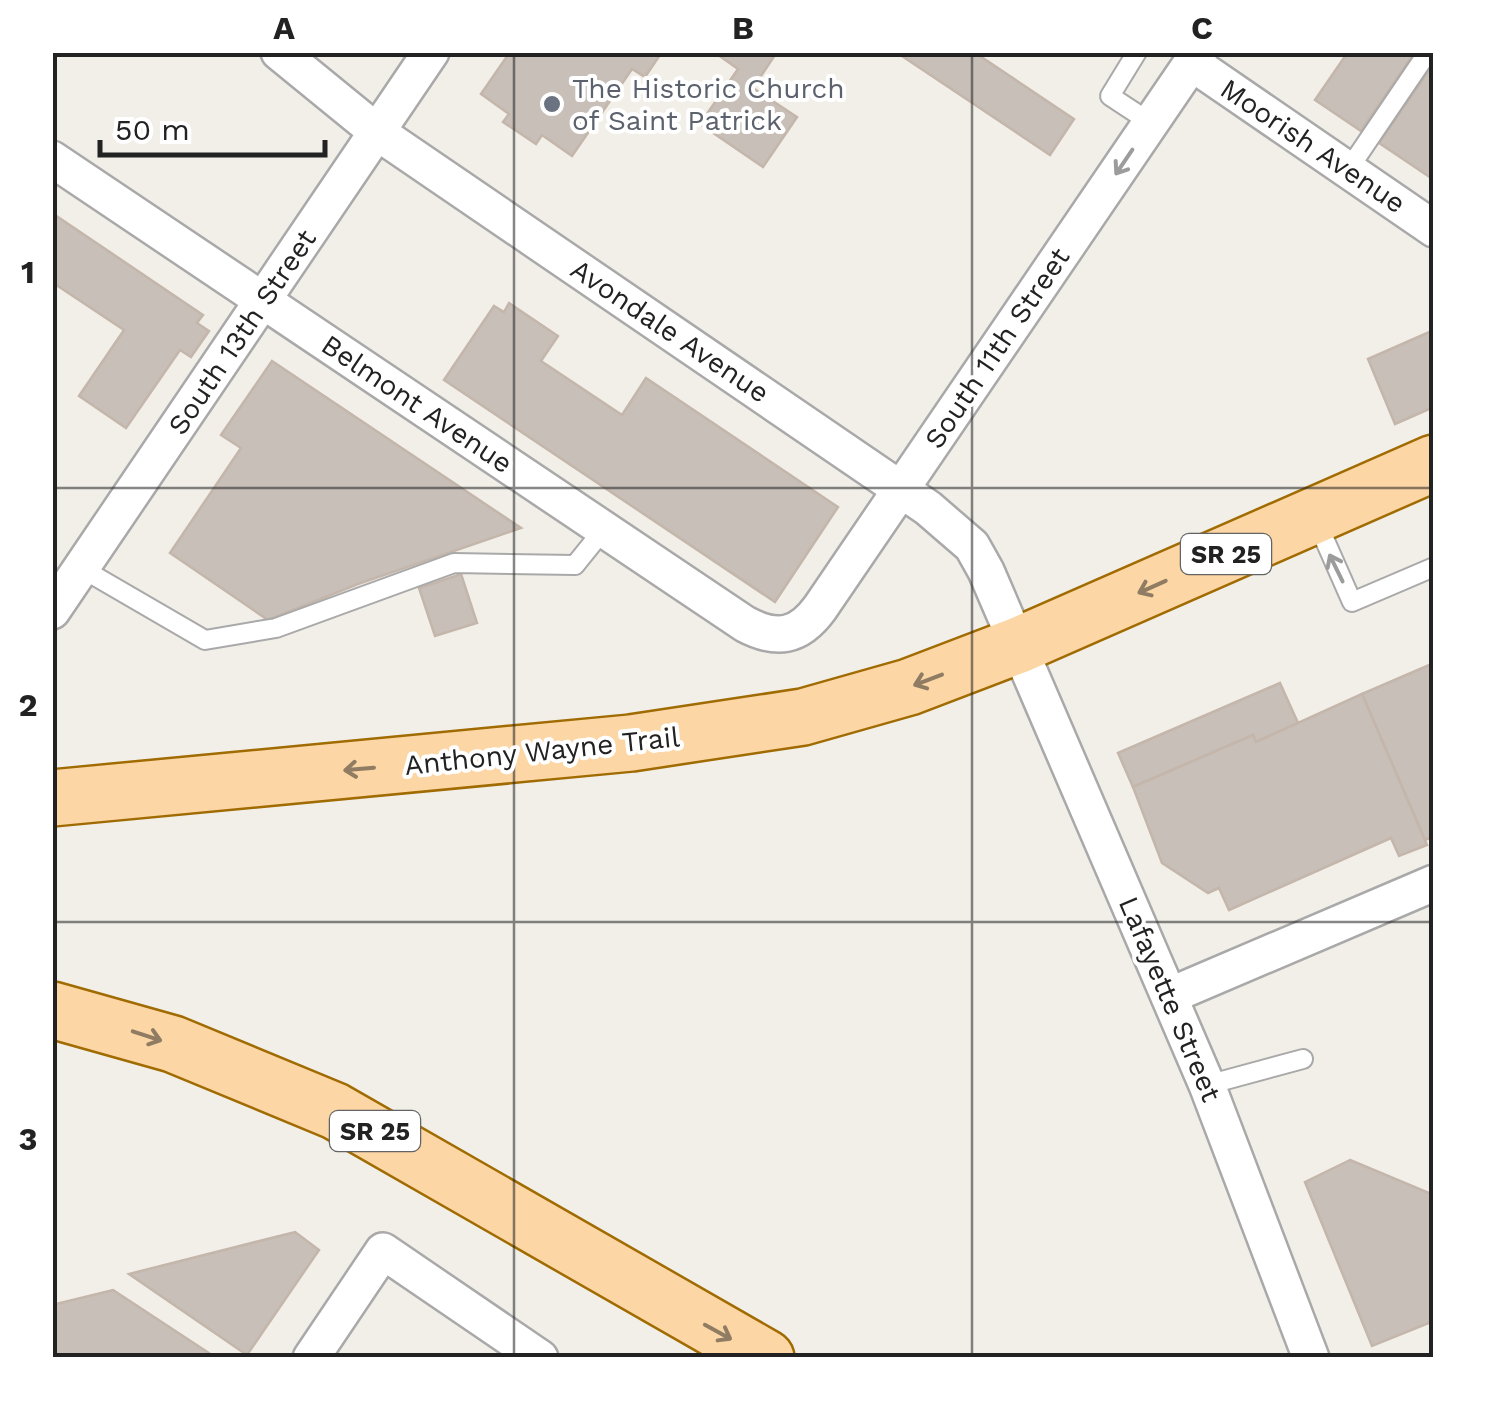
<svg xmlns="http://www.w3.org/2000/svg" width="1486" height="1410" font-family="'Work Sans',sans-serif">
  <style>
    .building { fill: #c7bfb8; stroke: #c4b6ab; stroke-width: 2.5 }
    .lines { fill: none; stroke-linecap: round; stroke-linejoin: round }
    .service-casing { stroke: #a9a9a9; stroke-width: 22 }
    .minor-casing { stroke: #a9a9a9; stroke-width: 40 }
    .primary-casing { stroke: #a06b00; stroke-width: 60 }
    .service { stroke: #fff; stroke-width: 18 }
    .minor { stroke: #fff; stroke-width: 35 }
    .primary { stroke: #fcd6a4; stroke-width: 55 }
    .oneway { stroke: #9c9c9c }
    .oneway2 { stroke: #8f7c63 }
    .grid { fill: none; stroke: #222; stroke-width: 2.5; stroke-opacity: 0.55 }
    .worship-dot { fill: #6b7280; stroke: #fff; stroke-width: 4 }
    .labels { text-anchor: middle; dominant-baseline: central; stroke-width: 8; stroke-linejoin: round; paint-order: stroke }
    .shield { fill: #fff; stroke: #646464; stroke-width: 2.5 }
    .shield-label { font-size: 25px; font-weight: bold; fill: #222 }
    .worship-label { font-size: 28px; fill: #5b616d; stroke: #fff; text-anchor: start }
    .street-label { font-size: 28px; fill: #222; stroke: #fff }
    .neatline { fill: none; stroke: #222; stroke-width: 4 }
    .grid-label { font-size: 32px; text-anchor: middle; font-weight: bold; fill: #222 }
  </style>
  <rect width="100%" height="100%" fill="#f2efe9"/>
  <g class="building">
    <polygon points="510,52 662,52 645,77 632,69 572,156 542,135 536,144 503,122 509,114 481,94"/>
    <polygon points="714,52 777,52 753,88 797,117 763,167 700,124 738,69"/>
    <polygon points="896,52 974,52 1074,119 1050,155"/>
    <polygon points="1348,52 1415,52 1361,131 1315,100"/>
    <polygon points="1434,63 1434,180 1379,143"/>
    <polygon points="52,213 203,315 197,323 209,331 191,357 180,350 126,428 79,396 124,330 52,282"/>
    <polygon points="509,303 558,336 541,361 622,415 646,378 838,507 775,602 444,380 494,306 504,312"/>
    <polygon points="1434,330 1434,407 1395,424 1368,359"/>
    <polygon points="272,361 521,528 358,584 268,620 170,553 241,448 221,435"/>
    <polygon points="461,574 477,623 435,636 419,588"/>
    <polygon points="1434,663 1434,836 1425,840 1362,694"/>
    <polygon points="1280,683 1298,723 1256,742 1253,735 1133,787 1118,753"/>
    <polygon points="1362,694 1427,845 1399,856 1391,838 1229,910 1219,888 1208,893 1162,863 1133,787 1253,735 1256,742"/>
    <polygon points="1350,1160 1434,1195 1434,1321 1372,1346 1305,1182"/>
    <polygon points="295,1232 319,1250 247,1355 129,1274"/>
    <polygon points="113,1290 212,1355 210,1358 52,1358 52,1305"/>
  </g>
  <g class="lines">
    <g class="service-casing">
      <g id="service">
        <polyline points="1137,52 1110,96 1151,123"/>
        <polyline points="1348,170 1428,52"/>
        <polyline points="1315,518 1352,602 1434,567"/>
        <polyline points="81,568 205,640 276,628 454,563 575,565 604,529"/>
        <polyline points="1207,1085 1303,1059"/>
      </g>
    </g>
    <g class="minor-casing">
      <g id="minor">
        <polyline points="279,52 377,132 928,508 972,546 986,571 1207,1085 1311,1358"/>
        <polyline points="1192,63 1434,229"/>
        <path d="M52 159 745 624C777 641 799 637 820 608L1199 52"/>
        <polyline points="52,611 431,52"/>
        <polyline points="1169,996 1434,883"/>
        <polyline points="311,1358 383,1251 540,1358"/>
      </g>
    </g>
    <g class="primary-casing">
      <g id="primary">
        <polyline points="52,798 631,743 803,717 909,687 1019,645 1434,463"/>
        <polyline points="52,1010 173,1044 335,1111 766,1358"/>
      </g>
    </g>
    <use href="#service" class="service"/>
    <use href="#minor" class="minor"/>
    <use href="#primary" class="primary"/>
  </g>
  <defs><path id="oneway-shaft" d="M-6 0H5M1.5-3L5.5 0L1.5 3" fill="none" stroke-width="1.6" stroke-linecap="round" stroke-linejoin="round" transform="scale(2.5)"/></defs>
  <g class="oneway">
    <use href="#oneway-shaft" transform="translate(1124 162) rotate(124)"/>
    <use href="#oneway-shaft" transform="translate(1336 568) rotate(-116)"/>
  </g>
  <g class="oneway2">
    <use href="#oneway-shaft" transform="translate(1152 587) rotate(156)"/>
    <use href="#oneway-shaft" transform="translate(928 680) rotate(159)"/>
    <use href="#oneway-shaft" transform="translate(359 769) rotate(175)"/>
    <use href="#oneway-shaft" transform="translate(147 1036) rotate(18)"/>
    <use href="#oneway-shaft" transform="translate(718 1332) rotate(29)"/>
  </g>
  <path class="grid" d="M514 52V1358M972 52V1358M52 488H1434M52 922H1434"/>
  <circle class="worship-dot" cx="552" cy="104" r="10"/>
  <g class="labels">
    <g class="shield">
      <rect x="1181" y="534" width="90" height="40" rx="8"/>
      <rect x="330" y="1111" width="90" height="40" rx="8"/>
    </g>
    <g class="shield-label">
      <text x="1226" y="554">SR 25</text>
      <text x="375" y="1131">SR 25</text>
    </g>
    <g class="worship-label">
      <text x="572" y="88">The Historic Church<tspan x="572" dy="32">of Saint Patrick</tspan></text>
    </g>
    <g class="street-label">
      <text transform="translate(1313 146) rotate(34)">Moorish Avenue</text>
      <text transform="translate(670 331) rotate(34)">Avondale Avenue</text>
      <text transform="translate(242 332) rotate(-56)">South 13th Street</text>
      <text transform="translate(997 348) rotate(-56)">South 11th Street</text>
      <text transform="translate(417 404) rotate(34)">Belmont Avenue</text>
      <text transform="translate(542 751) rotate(-6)">Anthony Wayne Trail</text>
      <text transform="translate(1170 999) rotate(67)">Lafayette Street</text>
    </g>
  </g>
  <rect width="1486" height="1410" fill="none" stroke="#ffffff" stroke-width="110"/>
  <path d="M100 140v15h225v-15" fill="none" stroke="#222222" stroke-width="5"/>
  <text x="115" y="140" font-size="30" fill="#222222" stroke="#ffffff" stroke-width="8" paint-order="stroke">50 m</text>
  <rect x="55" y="55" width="1376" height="1300" class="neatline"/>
  <g class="grid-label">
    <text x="284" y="39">A</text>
    <text x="743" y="39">B</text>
    <text x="1202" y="39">C</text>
    <text x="28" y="283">1</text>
    <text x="28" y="716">2</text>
    <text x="28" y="1150">3</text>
  </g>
</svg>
